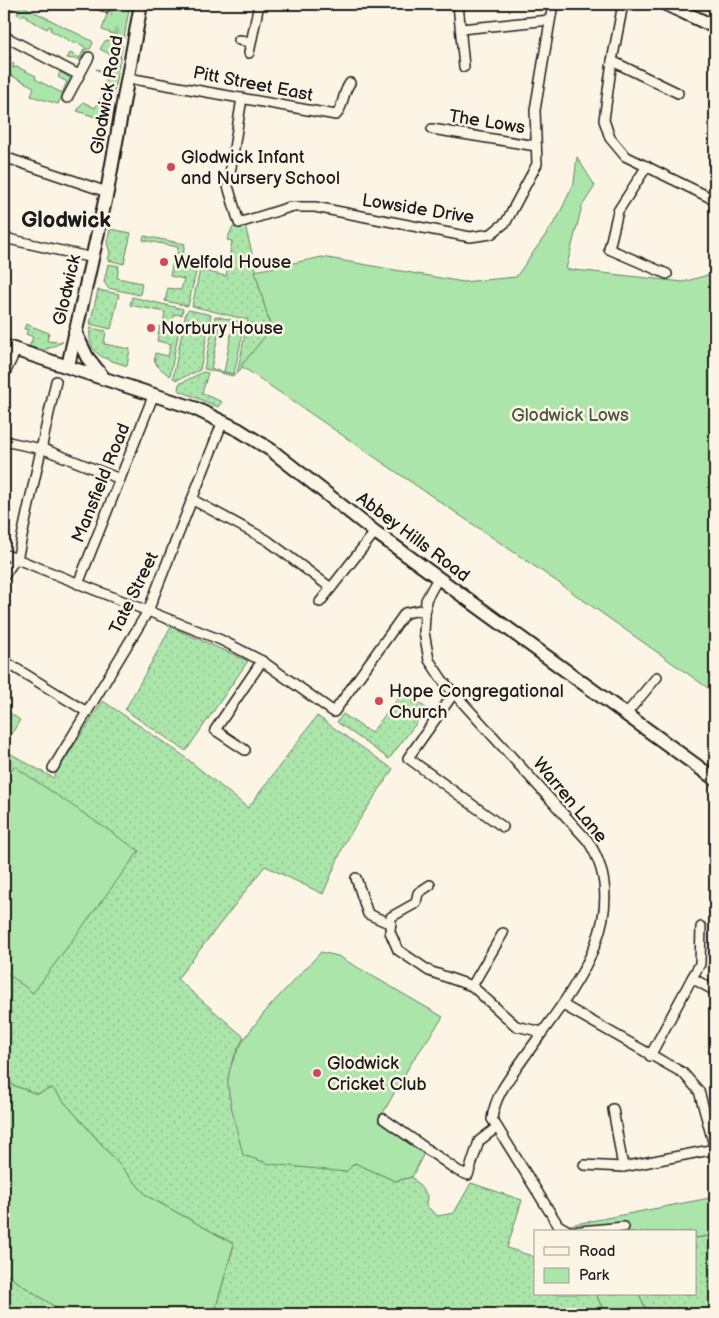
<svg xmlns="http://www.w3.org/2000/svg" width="719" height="1318" font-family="'Balsamiq Sans',sans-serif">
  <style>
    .grass { fill: url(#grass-dots); stroke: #648063 }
    .forest { fill: url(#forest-firs); stroke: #648063 }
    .green { fill: #abe5aa; stroke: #648063 }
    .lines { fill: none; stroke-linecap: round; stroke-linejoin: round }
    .street-casing { stroke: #1c1c1c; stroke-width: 12 }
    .secondary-casing { stroke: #1c1c1c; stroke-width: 16 }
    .street { stroke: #fcf5e5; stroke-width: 9 }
    .secondary { stroke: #fcf5e5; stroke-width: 12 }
    .poi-dot { fill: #d1495b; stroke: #fcf5e5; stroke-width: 2 }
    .labels { text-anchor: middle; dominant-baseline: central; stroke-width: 5; stroke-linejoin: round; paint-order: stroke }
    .street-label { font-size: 18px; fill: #1c1c1c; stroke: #fcf5e5 }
    .poi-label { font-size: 18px; fill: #1c1c1c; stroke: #fcf5e5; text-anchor: start }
    .park-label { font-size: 18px; fill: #475847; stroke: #fcf5e5 }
    .district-label { font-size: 22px; font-weight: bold; fill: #1c1c1c; stroke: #fcf5e5 }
  </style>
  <defs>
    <pattern id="grass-dots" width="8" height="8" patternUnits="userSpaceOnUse" patternTransform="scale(1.25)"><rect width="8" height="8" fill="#abe5aa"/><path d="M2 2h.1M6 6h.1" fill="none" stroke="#93c492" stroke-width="1.8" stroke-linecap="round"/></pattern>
    <pattern id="forest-firs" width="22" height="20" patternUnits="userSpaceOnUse" patternTransform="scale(1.25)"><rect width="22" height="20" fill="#abe5aa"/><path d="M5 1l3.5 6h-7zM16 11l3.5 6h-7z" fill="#93c492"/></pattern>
  </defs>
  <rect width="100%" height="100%" fill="#fcf5e5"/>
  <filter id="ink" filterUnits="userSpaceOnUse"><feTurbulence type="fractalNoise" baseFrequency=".02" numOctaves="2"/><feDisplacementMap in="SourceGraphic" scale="10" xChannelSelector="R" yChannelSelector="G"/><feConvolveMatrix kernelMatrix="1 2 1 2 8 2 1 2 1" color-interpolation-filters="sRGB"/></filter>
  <g filter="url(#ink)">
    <g class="grass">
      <polygon points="245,225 271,329 237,374 248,320 192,306 200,270 226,276 232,241 227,240 232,228"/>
      <polygon points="110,229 131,233 124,264 108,260 110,253 107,243"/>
      <polygon points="144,236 185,244 182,260 176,259 178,247 143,240"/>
      <polygon points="173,261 182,263 181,268 196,272 188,306 165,301 168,288 181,290 184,279 170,276"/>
      <polygon points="108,264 119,266 117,278 142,283 140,295 108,288 104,282"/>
      <polygon points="98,290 119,294 111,329 90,324"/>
      <polygon points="132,297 183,309 182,315 174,314 172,326 163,324 165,312 130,305"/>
      <polygon points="189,310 211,315 200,370 177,380 173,378 186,312"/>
      <polygon points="215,316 245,323 244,327 221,322 211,369 234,374 233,376 204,369"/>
      <polygon points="26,324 49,333 47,341 63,342 45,350 29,347 33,337 26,334 28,330 24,329"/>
      <path d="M160 326 179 330 170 376C161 369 152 365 155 353L168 356 171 344 157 341Z"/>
      <path d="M90 328 106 331 104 344 130 349 127 366C105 358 87 357 90 328Z"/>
      <polygon points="203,372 208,373 202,393 222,402 218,407 178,390 179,384"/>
      <polygon points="171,627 248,661 186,751 125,710"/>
      <polygon points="404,691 427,709 389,759 337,722 343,714 371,733"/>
      <polygon points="103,701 181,754 248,808 317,716 393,769 346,840 323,894 265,866 177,979 244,1037 231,1063 355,1163 395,1181 412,1177 427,1195 426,1206 438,1216 454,1213 471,1183 522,1200 507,1248 535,1257 535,1294 596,1294 605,1314 214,1314 234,1244 147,1196 52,1088 37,1094 4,1082 4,971 33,992 14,767 4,781 4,755 6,751 53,778"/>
      <polygon points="715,1235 715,1314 648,1314 639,1294 695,1294 695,1238"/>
      <polygon points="4,1273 66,1314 4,1314"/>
    </g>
    <polygon class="forest" points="114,4 130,4 124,38 102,30 107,14 111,15"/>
    <g class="green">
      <polygon points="6,4 19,4 92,41 93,43 90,49 86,49 82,60 67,58 70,53 80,58 85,47 76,42 75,44 50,30 51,27 49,26 47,29 26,18 27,16 24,14 22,17 17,14 20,6 17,4 11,11 8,10 4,18"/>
      <polygon points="112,39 121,44 122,48 108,121 77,111 83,102 95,108 103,94 100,92 108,76 96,69 105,71 113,56 100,49 105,41"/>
      <polygon points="5,53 11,57 9,61 14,64 13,68 17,67 36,76 35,79 62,93 67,82 58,77 60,72 69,77 70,80 58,104 31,96 34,87 4,72"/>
      <polygon points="577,157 595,186 582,206 566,269 683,282 715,273 715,693 559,583 241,366 271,329 255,271 322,257 463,282 516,277 558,217 574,183"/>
      <polygon points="233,324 244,327 234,374 224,372"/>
      <polygon points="4,709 20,720 4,746"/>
      <polygon points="14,766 139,851 33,993 4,971 4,781"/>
      <path d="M321 952 338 956 443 1017 410 1065 378 1122 426 1149 412 1177 395 1181 355 1163 346 1172 270 1164 243 1155C239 1137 227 1096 228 1080 231 1038 293 983 321 952Z"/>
      <polygon points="4,1082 37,1094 52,1088 147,1196 234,1244 214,1314 66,1314 4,1273"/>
      <polygon points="715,1197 715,1235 695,1238 695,1232 568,1232 565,1226"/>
      <polygon points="596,1294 639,1294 648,1314 605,1314"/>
    </g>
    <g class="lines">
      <g class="street-casing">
        <g id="street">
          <polyline points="99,4 106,7"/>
          <polyline points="458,4 464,67"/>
          <polyline points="623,4 612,61 604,120 610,138 625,156 715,200"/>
          <polyline points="461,29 550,20"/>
          <polyline points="4,36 79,75"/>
          <polyline points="239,40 251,42"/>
          <polyline points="249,53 259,4"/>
          <polyline points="612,61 678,93"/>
          <path d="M128 78 336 115C344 107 342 93 350 83"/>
          <polyline points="67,98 89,57"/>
          <polyline points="242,98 228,186 239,223 290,207 315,207 470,237 491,234 506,222 537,164 535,110 553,4"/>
          <polyline points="432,129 536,146"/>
          <polyline points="4,157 107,192"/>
          <polyline points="647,166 618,211 609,249 667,274"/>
          <polyline points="4,238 93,258"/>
          <polyline points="4,375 16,350"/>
          <polyline points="4,441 46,450 120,479"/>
          <polyline points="193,500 267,540 331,588"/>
          <polyline points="4,554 221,640 262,661 334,712 405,613 426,609"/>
          <polyline points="4,576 18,555 56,381"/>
          <path d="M438 578 426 600 424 632 429 660 443 681 588 841C638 918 566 998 523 1059 509 1079 495 1095 492 1119L558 1225 570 1232"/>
          <polyline points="78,584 154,394"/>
          <polyline points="320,602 375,532"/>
          <polyline points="4,661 87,712"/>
          <polyline points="454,693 408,758 503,827"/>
          <polyline points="626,714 657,677"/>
          <polyline points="245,750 215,730 262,661"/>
          <polyline points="53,768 148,611 223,421"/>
          <polyline points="356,878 368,914 391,924"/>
          <polyline points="430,885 418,893 416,903 391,917 390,932 398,950 429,971 472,986 516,1026 542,1032"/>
          <polyline points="692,978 700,964 701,927"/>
          <polyline points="472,986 503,933"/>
          <polyline points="563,1005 683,1073 699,1091 715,1149"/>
          <polyline points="650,1056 692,978 715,991"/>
          <polyline points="613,1109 623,1167"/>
          <polyline points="384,1119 458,1171 468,1175 479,1141 496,1128"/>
          <polyline points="584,1165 623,1167 715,1149"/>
          <polyline points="570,1232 624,1227"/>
        </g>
      </g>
      <g class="secondary-casing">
        <g id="secondary">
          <polyline points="666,4 715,27"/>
          <polyline points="75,332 87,357 102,376"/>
          <polyline points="4,346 194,408 239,430 271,450 375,532 715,779"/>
          <polyline points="68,366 107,192 141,4"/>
        </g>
      </g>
      <use href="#street" class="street"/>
      <use href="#secondary" class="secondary"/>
    </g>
  </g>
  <g class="poi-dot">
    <circle cx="171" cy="167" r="5"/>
    <circle cx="164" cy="262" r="5"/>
    <circle cx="151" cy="328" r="5"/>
    <circle cx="379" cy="701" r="5"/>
    <circle cx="317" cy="1073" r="5"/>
  </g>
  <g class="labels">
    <g class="street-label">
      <text transform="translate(253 84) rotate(11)">Pitt Street East</text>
      <text transform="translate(107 95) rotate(-80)">Glodwick Road</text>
      <text transform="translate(487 122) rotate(9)">The Lows</text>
      <text transform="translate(418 209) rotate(9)">Lowside Drive</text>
      <text transform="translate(67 290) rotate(-77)">Glodwick</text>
      <text transform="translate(101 483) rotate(-68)">Mansfield Road</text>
      <text transform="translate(413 537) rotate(37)">Abbey Hills Road</text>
      <text transform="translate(134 593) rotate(-64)">Tate Street</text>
      <text transform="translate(570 800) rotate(50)">Warren Lane</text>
    </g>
    <g class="poi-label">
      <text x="181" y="157">Glodwick Infant<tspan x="181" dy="21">and Nursery School</tspan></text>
      <text x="174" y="262">Welfold House</text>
      <text x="161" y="328">Norbury House</text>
      <text x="389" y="691">Hope Congregational<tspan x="389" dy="21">Church</tspan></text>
      <text x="327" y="1063">Glodwick<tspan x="327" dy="21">Cricket Club</tspan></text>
    </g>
    <g class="park-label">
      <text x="570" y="415">Glodwick Lows</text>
    </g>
    <g class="district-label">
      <text x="66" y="220">Glodwick</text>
    </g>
  </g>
  <rect width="719" height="1318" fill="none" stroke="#fcf5e5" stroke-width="20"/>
  <rect x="10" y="10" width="699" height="1298" fill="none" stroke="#1c1c1c" stroke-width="2" filter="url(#ink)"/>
  <rect x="534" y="1230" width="162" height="65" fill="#fcf5e5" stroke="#a29e95"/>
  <rect x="544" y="1247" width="25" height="8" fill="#fcf5e5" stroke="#a29e95"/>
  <text x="579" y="1256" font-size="15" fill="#1c1c1c">Road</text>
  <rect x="544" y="1268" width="25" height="15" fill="#abe5aa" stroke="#a29e95"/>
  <text x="579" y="1280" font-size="15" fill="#1c1c1c">Park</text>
</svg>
